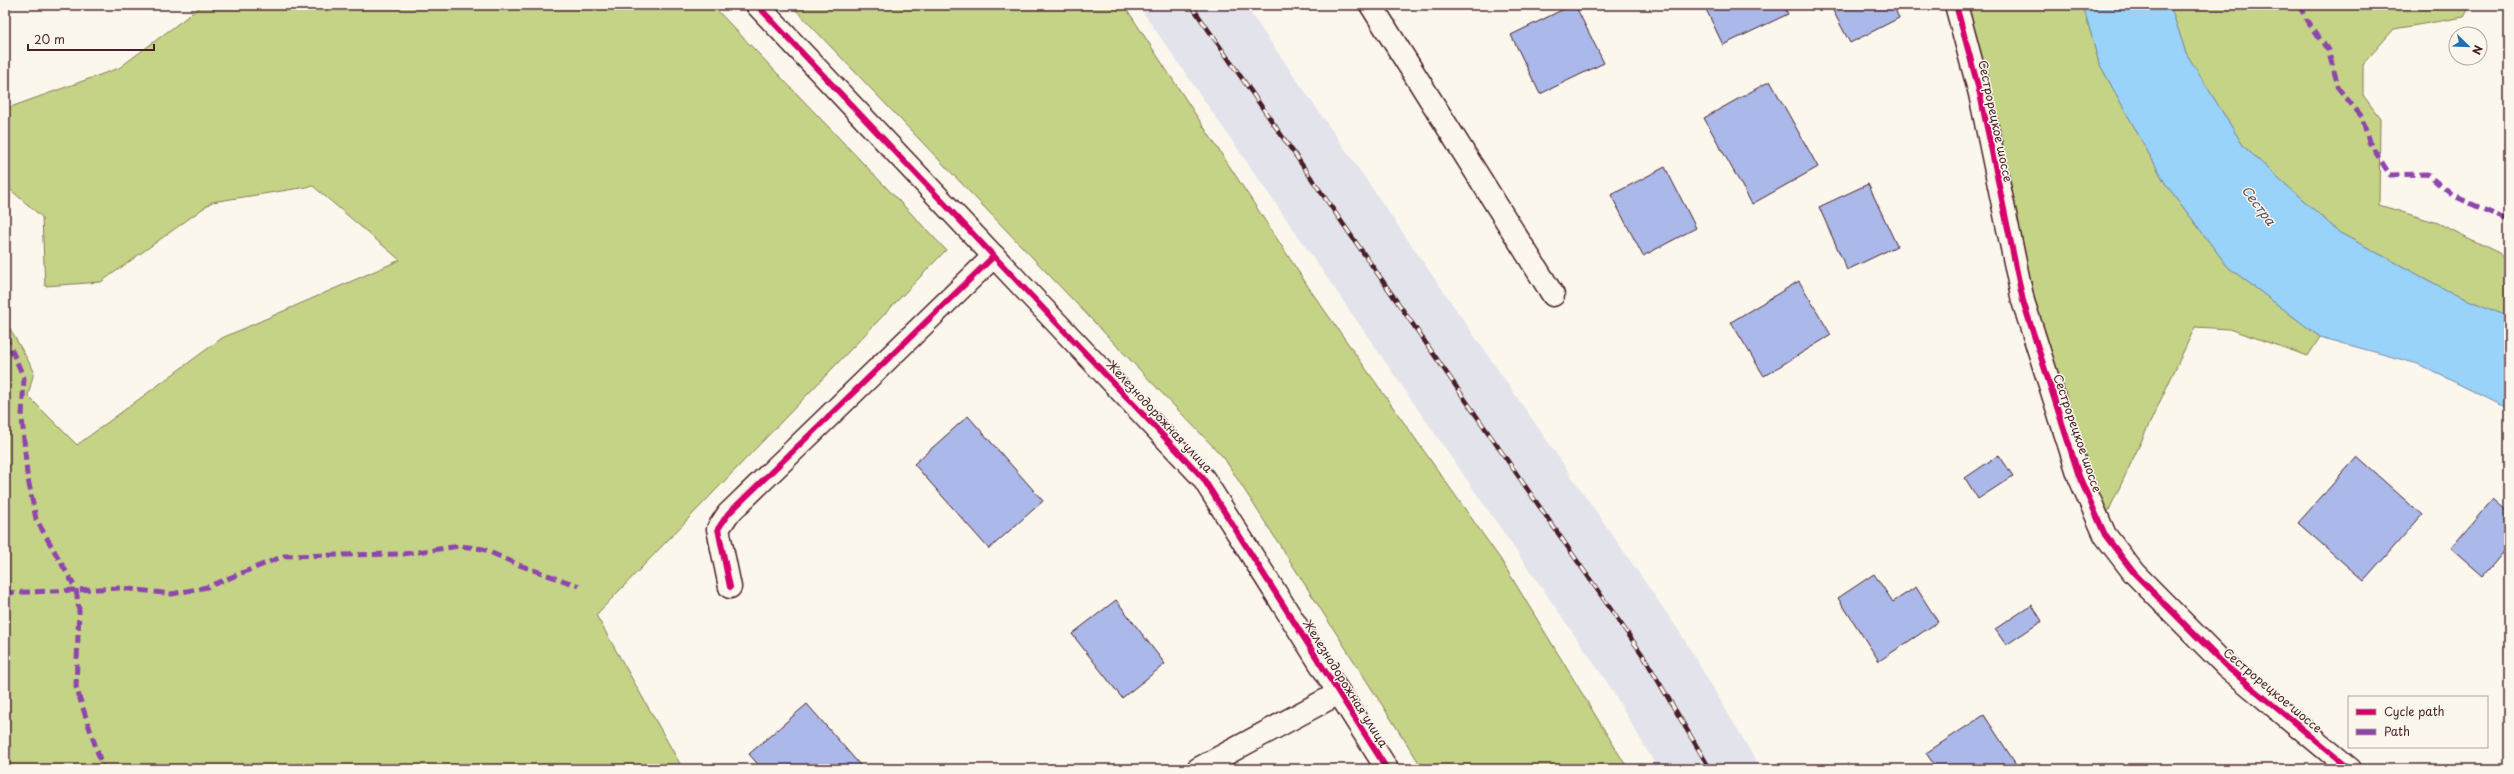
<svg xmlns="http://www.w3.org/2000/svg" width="2514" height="774" font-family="'Playpen Sans',sans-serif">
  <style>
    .built { fill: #e3e4eb }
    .green { fill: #c5d386; stroke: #887958 }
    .water { fill: #99d3f9; stroke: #798ba7 }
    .building { fill: #aab9e9; stroke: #4a1f2b }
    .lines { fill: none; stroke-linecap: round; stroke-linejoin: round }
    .street-casing { stroke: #4a1f2b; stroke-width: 25 }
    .secondary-casing { stroke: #4a1f2b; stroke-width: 25 }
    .street { stroke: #fbf7ec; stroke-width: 22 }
    .secondary { stroke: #fbf7ec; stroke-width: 22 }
    .rail-casing { stroke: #4a1f2b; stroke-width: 4.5 }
    .rail { stroke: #fbf7ec; stroke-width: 3; stroke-dasharray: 9; stroke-linecap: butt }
    .quiet { stroke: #8e44ad; stroke-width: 5; stroke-dasharray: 10 5; stroke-linecap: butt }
    .cycleway-casing { stroke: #fbf7ec; stroke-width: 8 }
    .cycleway { stroke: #d6006c; stroke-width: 6 }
    .labels { text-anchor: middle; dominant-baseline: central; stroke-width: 3; stroke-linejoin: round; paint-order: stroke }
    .street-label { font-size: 12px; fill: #4a1f2b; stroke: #fbf7ec }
    .water-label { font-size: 13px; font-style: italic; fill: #5e4c5e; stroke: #fbf7ec }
  </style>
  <rect width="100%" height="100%" fill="#fbf7ec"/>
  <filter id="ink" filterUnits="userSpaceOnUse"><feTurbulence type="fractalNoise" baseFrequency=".025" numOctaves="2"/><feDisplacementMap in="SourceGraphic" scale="8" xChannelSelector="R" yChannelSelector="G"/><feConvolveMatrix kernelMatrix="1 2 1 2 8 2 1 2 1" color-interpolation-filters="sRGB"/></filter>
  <g filter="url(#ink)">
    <polygon class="built" points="1138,5 1245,5 1681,634 1761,769 1658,769 1607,682"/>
    <g class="green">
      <polygon points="203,5 712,5 946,250 596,615 683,769 5,769 5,326 9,327 34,371 28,396 77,445 222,338 400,260 313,186 212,202 101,282 45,286 42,217 5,185 5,109 119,68"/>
      <polygon points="791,5 1124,5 1313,294 1501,560 1628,769 1423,769 1224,458"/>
      <polygon points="1956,5 2083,5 2099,63 2165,183 2228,267 2320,337 2308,356 2229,329 2195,327 2101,527 2073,471"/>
      <polygon points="2170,5 2471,5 2464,17 2394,29 2363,64 2363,95 2380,118 2379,205 2438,223 2509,258 2509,317 2454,294 2340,233 2244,147 2186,53"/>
    </g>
    <polygon class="water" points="2083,5 2170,5 2186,53 2244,147 2340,233 2454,294 2509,317 2509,409 2418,364 2320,337 2228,267 2165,183 2099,63"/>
    <g class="building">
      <polygon points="1572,5 1575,5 1604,63 1540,94 1511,35"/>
      <polygon points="1704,5 1783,5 1788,14 1723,45"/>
      <polygon points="1830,5 1893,5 1899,18 1850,43"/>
      <polygon points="1770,81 1818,167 1752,204 1704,118"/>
      <polygon points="1665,167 1696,228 1643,256 1611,195"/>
      <polygon points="1868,184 1897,246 1847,270 1819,207"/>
      <polygon points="1799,281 1831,335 1764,376 1731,322"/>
      <polygon points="968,416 1043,501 989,549 914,464"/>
      <polygon points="1999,455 2013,476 1978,499 1965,478"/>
      <polygon points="2357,457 2422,515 2364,581 2298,523"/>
      <polygon points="2493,499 2509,513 2509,546 2483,576 2451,548"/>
      <polygon points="1874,574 1893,602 1916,587 1938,622 1879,661 1838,598"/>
      <polygon points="1116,600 1165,664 1122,698 1072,634"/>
      <polygon points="2032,605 2042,621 2006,645 1995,629"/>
      <polygon points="807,704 860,765 855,769 762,769 749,754"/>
      <polygon points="1984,715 2019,769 1937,769 1926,753"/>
    </g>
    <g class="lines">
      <g class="street-casing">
        <g id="street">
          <polyline points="757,5 1203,478 1387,769"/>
          <polyline points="1371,5 1553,295"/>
          <polyline points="730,587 718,529 728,514 994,256"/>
          <polyline points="1198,769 1339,693"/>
        </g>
      </g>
      <g class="secondary-casing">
        <polyline id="secondary" points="1956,5 1980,94 2023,301 2079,476 2105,535 2134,573 2226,666 2350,769"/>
      </g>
      <use href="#street" class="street"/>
      <use href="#secondary" class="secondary"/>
      <g class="rail-casing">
        <polyline id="rail" points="1191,5 1644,657 1710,769"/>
      </g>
      <use href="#rail" class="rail"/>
      <g class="quiet">
        <polyline points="2299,5 2307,21 2328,50 2339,89 2362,117 2369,142 2390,175 2427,174 2452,195 2509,221"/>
        <polyline points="5,335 24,378 22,417 27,474 36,519 76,589 79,610 76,687 103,769"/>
        <polyline points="5,593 121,588 172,594 207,587 284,556 403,554 460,546 483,549 519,565 579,586"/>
      </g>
      <g class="cycleway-casing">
        <g id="cycleway">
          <polyline points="757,5 1203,478 1387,769"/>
          <polyline points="1956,5 1980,94 2023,301 2079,476 2105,535 2134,573 2226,666 2350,769"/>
          <polyline points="730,587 718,529 728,514 994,256"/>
        </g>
      </g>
      <use href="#cycleway" class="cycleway"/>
    </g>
  </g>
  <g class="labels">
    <g class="street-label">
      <text transform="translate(1996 121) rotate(78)">Сестрорецкое шоссе</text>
      <text transform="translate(1160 416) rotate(47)">Железнодорожная улица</text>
      <text transform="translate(2078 433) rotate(71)">Сестрорецкое шоссе</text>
      <text transform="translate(1346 683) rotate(58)">Железнодорожная улица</text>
      <text transform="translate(2273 690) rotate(40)">Сестрорецкое шоссе</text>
    </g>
    <g class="water-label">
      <text transform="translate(2259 205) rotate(53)">Сестра</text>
    </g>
  </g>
  <rect width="2514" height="774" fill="none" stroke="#fbf7ec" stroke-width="20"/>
  <rect x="10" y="10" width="2494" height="754" fill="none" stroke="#4a1f2b" stroke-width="1.5" filter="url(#ink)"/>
  <rect x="2348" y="696" width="140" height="52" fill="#fbf7ec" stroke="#b4a19f"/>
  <rect x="2356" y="709" width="20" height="6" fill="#d6006c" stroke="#b4a19f"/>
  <text x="2384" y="716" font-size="12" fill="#4a1f2b">Cycle path</text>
  <rect x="2356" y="729" width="20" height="6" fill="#8e44ad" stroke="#b4a19f"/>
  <text x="2384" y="736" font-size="12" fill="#4a1f2b">Path</text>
  <g transform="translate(2468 46) rotate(113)"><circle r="19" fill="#fbf7ec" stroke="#b4a19f"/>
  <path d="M0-3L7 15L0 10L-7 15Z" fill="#1f6fb2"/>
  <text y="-6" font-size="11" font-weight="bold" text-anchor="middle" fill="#4a1f2b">N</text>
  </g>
  <path d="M28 44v6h126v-6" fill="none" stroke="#4a1f2b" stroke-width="2"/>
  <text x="34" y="44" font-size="12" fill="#4a1f2b" stroke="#fbf7ec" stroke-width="3" paint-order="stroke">20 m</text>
</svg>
